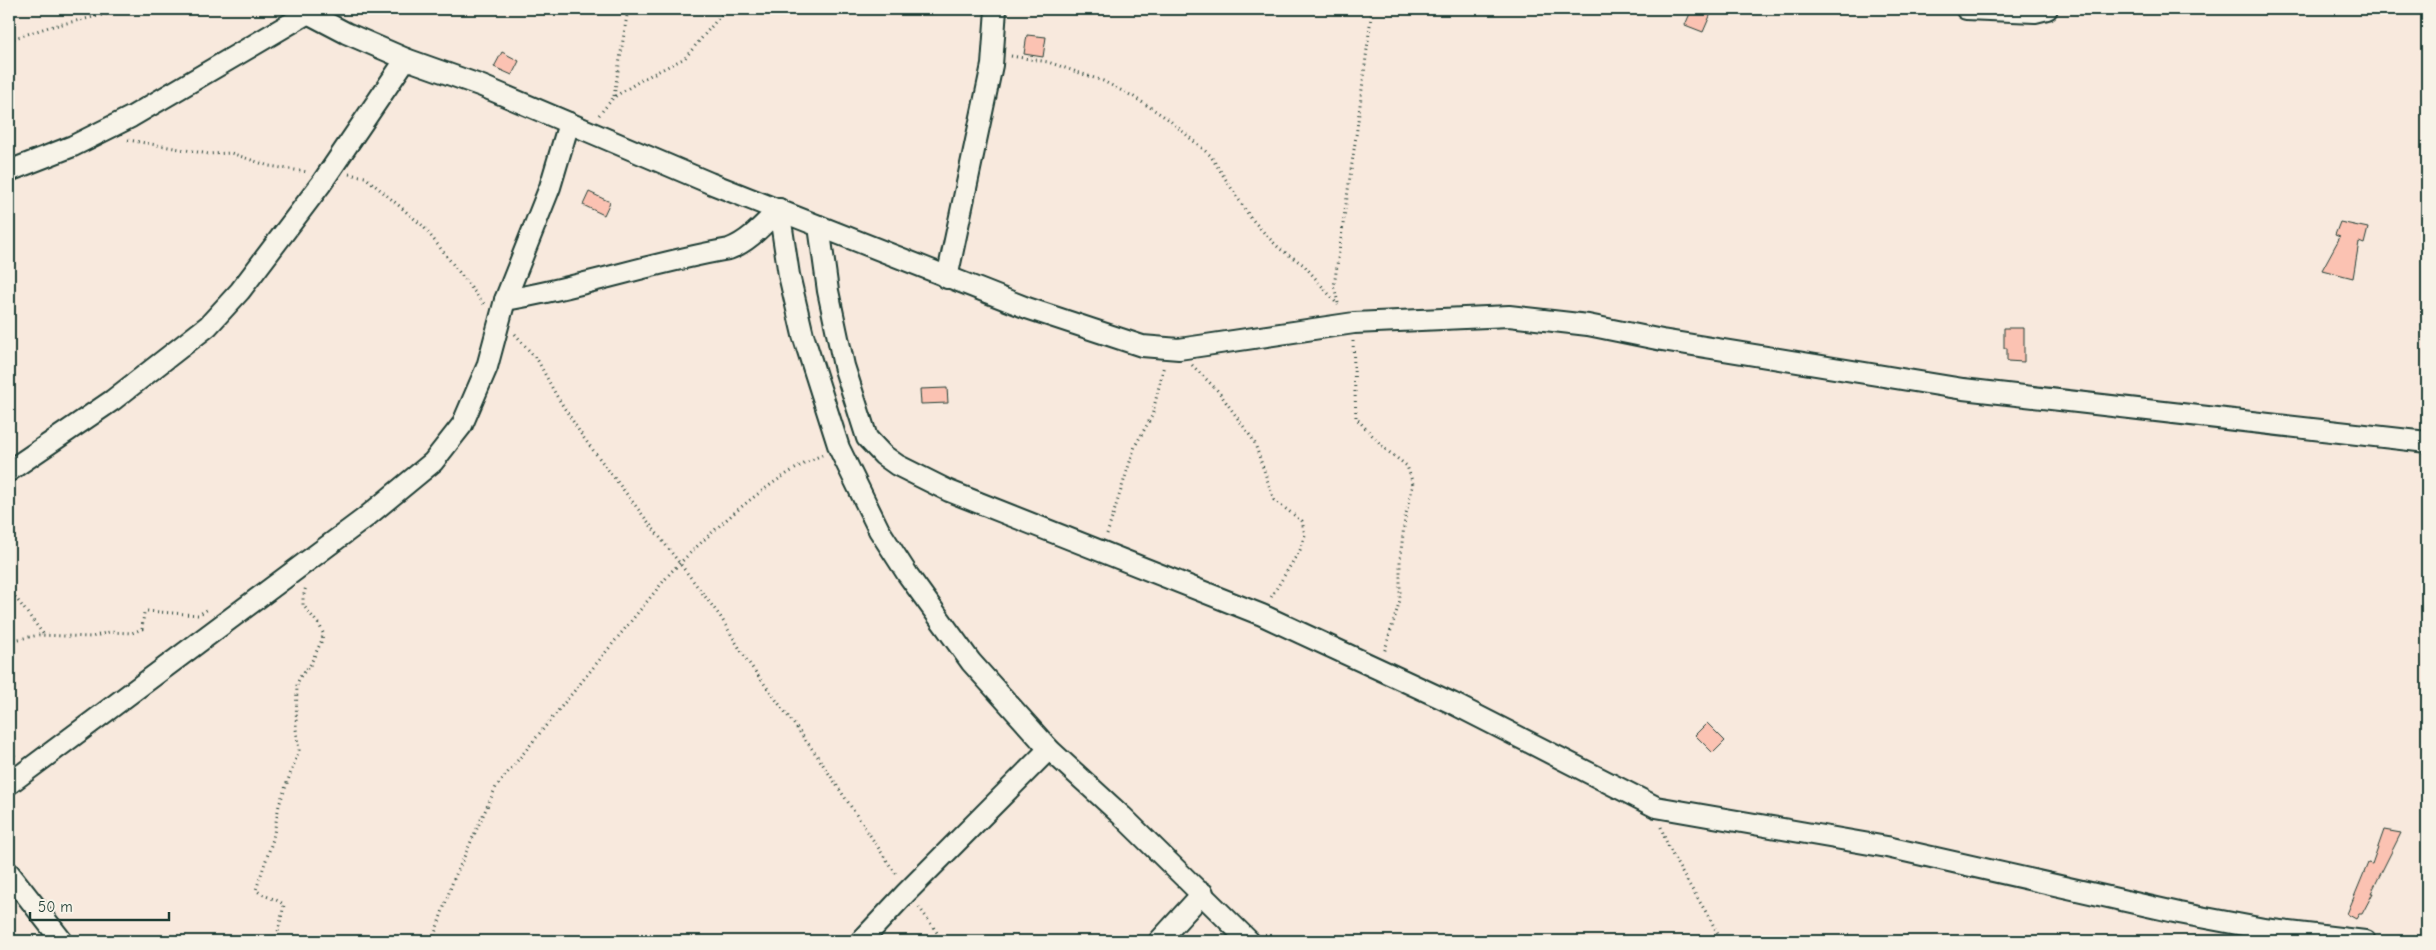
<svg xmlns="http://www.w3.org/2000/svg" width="2436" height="950" font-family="'Comic Neue',sans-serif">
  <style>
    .building { fill: #fbc2b2; stroke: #1f3d34 }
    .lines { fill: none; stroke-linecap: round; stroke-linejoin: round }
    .street-casing { stroke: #1f3d34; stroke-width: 24 }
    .path { stroke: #1f3d34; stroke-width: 3; stroke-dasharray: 1 4; stroke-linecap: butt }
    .street { stroke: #f7f3e8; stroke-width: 20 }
  </style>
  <rect width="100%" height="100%" fill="#f8e9dd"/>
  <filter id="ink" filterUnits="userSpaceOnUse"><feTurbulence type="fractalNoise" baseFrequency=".02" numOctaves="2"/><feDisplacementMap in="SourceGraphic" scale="10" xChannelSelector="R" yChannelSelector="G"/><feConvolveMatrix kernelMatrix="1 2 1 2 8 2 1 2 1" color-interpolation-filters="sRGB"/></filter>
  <g filter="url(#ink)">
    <g class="building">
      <polygon points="1692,9 1713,9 1703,32 1685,25"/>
      <polygon points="1027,35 1046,37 1043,57 1024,54"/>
      <polygon points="502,52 519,61 512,75 494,67"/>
      <polygon points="589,192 610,202 604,215 583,205"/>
      <polygon points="2340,222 2368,228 2364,244 2359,242 2353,278 2322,270 2340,237 2335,235"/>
      <polygon points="2004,328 2024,328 2024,362 2007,361 2007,348 2004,348"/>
      <polygon points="947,388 948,403 921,404 920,389"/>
      <polygon points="1707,723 1725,741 1713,753 1695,735"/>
      <polygon points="2384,830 2401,833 2371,893 2373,893 2362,914 2359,914 2356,919 2347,914 2368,863 2372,864"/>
    </g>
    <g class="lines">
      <g class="street-casing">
        <g id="street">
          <polyline points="300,9 346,33 406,59 482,86 710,183 1027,308 1142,346 1179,349 1354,323 1509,316 1588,325 1662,340 1963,389 2427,442"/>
          <polyline points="1966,9 2035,12 2047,9"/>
          <polyline points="9,171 73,146 131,117 315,9"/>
          <polyline points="779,209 789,275 803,335 839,448 879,530 908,575 971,662 1049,749 1122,816 1249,941"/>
          <polyline points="819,226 828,291 844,366 867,438 883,455 897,465 949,491 1262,615 1452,703 1656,807 1887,847 2179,913 2264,929 2365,941"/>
          <polyline points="947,278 992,65 996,9"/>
          <path d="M505 300C581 288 653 262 729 249 749 242 764 224 779 209"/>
          <polyline points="9,471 113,400 208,326 240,291 321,184 406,59"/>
          <polyline points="9,784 365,518 433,462 462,425 487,367 505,300 550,187 569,123"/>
          <polyline points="9,873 62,941"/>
          <polyline points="861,941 905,894 1049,749"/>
          <polyline points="1159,941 1203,893"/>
        </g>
      </g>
      <g class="path">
        <polyline points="9,40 49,27 129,9"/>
        <polyline points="1011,56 1048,62 1103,81 1134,97 1168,119 1210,155 1250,217 1266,235 1280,249 1304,265 1338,305"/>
        <polyline points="614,96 628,9"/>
        <polyline points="599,115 614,97 643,79 685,58 726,9"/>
        <polyline points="128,140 209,154 231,153 269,166 308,172"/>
        <polyline points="349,174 365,177 423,226 484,304"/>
        <polyline points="1338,303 1334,286 1357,129 1372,9"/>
        <polyline points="515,334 538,361 556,395 583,437 720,616 746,659 818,757 897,876"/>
        <polyline points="1353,341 1356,418 1385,449 1407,466 1413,484 1405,518 1400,559 1400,600 1384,653"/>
        <polyline points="1192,365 1218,391 1254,441 1274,500 1302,521 1305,535 1300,550 1270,599"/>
        <polyline points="1107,534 1135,446 1152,416 1164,365"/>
        <polyline points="9,589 44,635"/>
        <polyline points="9,641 39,635 92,637 109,632 132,633 142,629 144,613 147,611 198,615 210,608"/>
        <polyline points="9,741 15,757"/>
        <path d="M1661 827C1674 869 1704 902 1721 941"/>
        <polyline points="919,907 943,941"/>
        <path d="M276 941 284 905C277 898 265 898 256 890L273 839 279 805 299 750 296 729 297 684 300 677 310 665 322 640 323 633 320 626 303 605V598L306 586"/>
        <path d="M434 941 435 933 453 881 496 787 671 572C714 529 766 480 822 455"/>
      </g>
      <use href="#street" class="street"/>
    </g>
  </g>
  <rect width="2436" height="950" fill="none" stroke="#f7f3e8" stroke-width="30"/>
  <rect x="15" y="15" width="2406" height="920" fill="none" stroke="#1f3d34" stroke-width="2" filter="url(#ink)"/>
  <path d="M30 912v8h139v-8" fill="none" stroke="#1f3d34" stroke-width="2.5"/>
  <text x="38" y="912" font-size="15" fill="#1f3d34" stroke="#f7f3e8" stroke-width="4" paint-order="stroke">50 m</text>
</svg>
